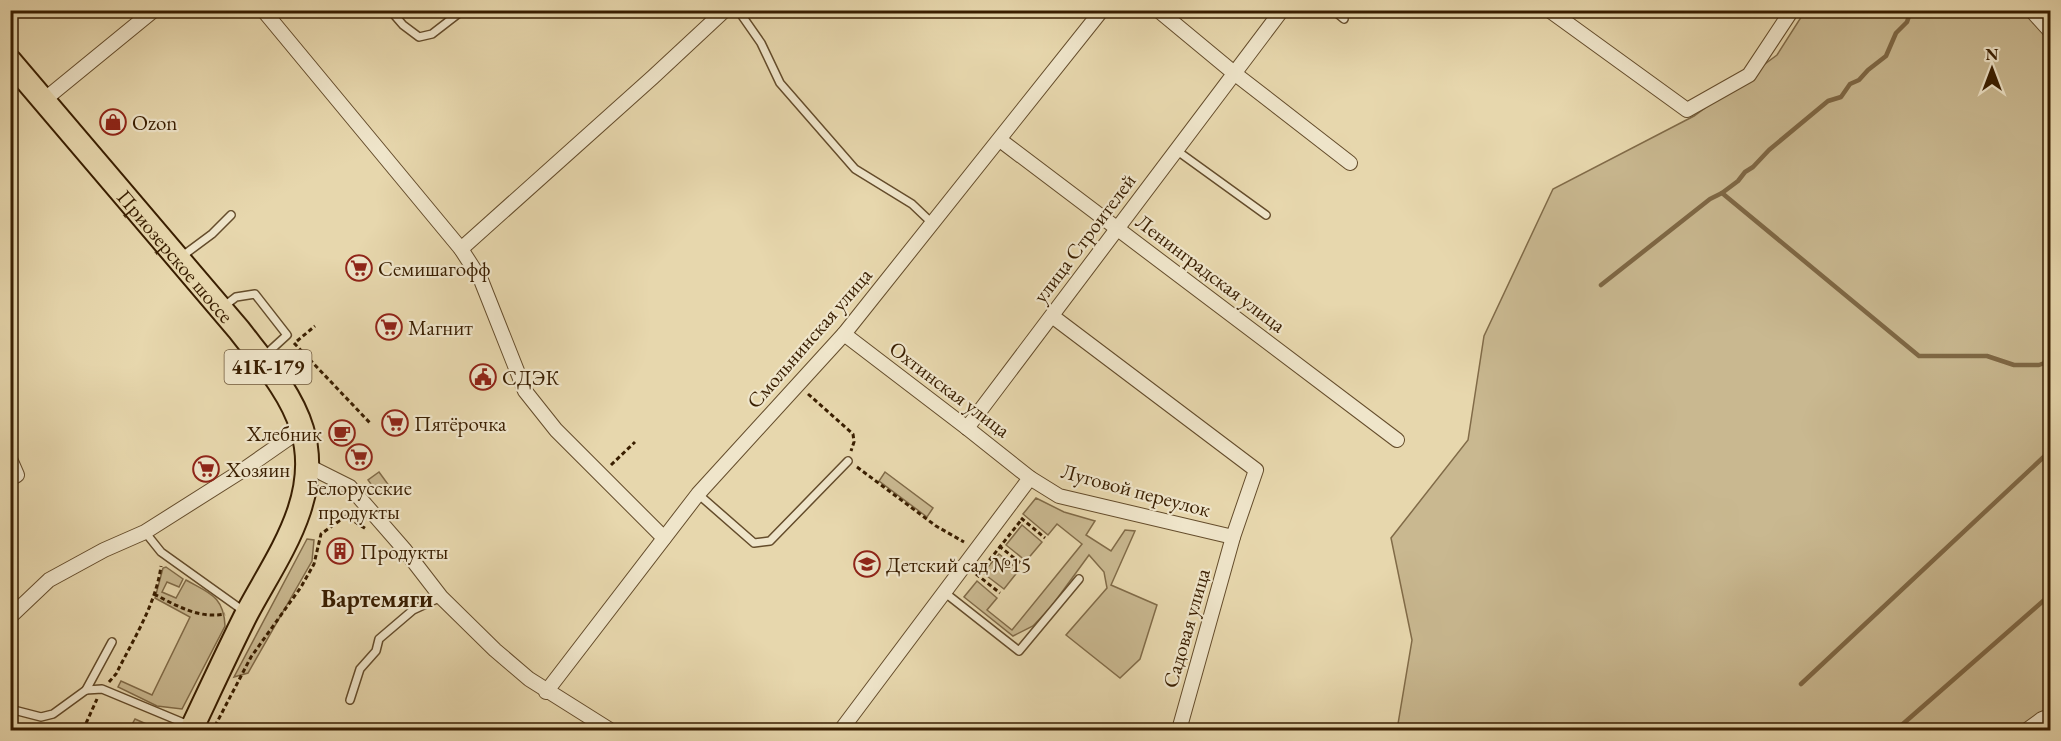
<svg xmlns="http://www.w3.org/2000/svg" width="2061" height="741" font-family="'EB Garamond',serif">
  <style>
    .green { fill: #c9b890; stroke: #816b48; stroke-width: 1.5 }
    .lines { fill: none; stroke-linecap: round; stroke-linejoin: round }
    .stream { stroke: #7e6744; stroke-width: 4.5 }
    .service-casing { stroke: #644c2b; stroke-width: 10 }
    .minor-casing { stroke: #644c2b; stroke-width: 16 }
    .primary-casing { stroke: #391e00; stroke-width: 26 }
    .path { stroke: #391e00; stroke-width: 3; stroke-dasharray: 4.5 3; stroke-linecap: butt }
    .service { stroke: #efe5ca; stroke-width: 7 }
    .minor { stroke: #efe5ca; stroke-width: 14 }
    .primary { stroke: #e7d7ad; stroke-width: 22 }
    .labels { text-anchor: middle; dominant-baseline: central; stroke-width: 4.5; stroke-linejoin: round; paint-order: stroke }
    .shield { fill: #efe5ca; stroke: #705a3d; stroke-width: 1.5 }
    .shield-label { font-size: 20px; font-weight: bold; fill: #391e00 }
    .poi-label { font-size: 21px; fill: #391e00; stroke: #efe5ca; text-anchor: start }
    .street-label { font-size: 21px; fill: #391e00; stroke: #efe5ca }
    .quarter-label { font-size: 24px; font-weight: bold; fill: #391e00; stroke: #efe5ca }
  </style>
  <rect width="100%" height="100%" fill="#e7d7ad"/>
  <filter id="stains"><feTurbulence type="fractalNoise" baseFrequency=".00333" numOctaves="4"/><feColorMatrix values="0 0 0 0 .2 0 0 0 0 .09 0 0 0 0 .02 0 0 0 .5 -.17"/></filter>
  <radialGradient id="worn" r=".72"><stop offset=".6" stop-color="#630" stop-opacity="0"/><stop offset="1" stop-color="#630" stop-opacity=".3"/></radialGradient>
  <g class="green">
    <polygon points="1805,11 2050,11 2050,730 1397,730 1412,640 1391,538 1468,440 1484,336 1553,189 1694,116 1777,55"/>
    <polygon points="379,472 390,487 379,495 368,480"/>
    <polygon points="885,472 933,508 927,517 879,481"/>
    <polygon points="1036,498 1064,512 1095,521 1086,535 1111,551 1125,530 1135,531 1111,585 1157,605 1140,659 1120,678 1066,635 1107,588 1104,572 1089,555 1051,607 1033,626 1013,636 964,597 977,581 997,598 987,610 1012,630 1082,544 1057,524 1048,535 1023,514"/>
    <polygon points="1022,525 1042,542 1026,561 1006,545"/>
    <polygon points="307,539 314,540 312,561 248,673 234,677"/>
    <polygon points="999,554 1019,570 1004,589 983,573"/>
    <path d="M166 567 183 579 179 587 167 582 162 592 176 598 186 580C209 593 224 596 225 626L182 709 157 706 118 687 121 681 152 695 190 617 155 598 163 568Z"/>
    <polygon points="135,719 160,730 129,730"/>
  </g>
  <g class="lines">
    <g class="stream">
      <polyline points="1722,193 1738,181 1745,172 1753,167 1769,150 1828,101 1841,97 1850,84 1859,80 1868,70 1886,56 1896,33 1907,22 1911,10"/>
      <polyline points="1601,285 1710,199 1722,193 1919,356 1987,356 2014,365 2039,365 2050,361"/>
      <polyline points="1801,684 2050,451"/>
      <polyline points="1896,730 2050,595"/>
    </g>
    <g class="service-casing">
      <g id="service">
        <polyline points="390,10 403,25 419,37 432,34 463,10"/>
        <polyline points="738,10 761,43 780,83 855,169 912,204 933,224"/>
        <polyline points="1333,10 1344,19"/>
        <polyline points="1176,150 1266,215"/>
        <polyline points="181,257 212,234 231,215"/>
        <polyline points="223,307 236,297 255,294 287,335 263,357"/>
        <polyline points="698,494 754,543 770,541 848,461"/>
        <polyline points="145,532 161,552 245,612"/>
        <polyline points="944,592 1019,651 1079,579"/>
        <polyline points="86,690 112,642"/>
        <polyline points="350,700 360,669 376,651 379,639 413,610 441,597"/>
        <polyline points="10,709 41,717 53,714 86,690 102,689 191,726"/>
      </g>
    </g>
    <g class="minor-casing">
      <g id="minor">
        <polyline points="263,10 461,249 481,280 525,391 556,430 664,538"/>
        <polyline points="1158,10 1234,73 1350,163"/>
        <polyline points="1549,10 1687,110 1749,75 1792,10"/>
        <polyline points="2031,10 2050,31"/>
        <polyline points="44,100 154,10"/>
        <polyline points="1000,140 1397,440"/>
        <polyline points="461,249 653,77 725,10"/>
        <polyline points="1052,316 1256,470 1233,537 1179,730"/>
        <polyline points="844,334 967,428 1030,478 1059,496 1233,537"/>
        <polyline points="967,428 1282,10"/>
        <polyline points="10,459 17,475 10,479"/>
        <polyline points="308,466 350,487 404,549 441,597 495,650 529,679 610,730"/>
        <polyline points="10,617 49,580 104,550 145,532 243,470 302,429"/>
        <polyline points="546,692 698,494 844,334 1102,10"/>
        <polyline points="841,730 1030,478"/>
        <polyline points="2027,730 2042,719 2050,716"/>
      </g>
    </g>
    <g class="primary-casing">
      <g id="primary">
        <path id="s1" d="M10 61 239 330C262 360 291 392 302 429 323 498 276 558 246 615 227 653 209 692 191 730"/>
      </g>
    </g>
    <g class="path">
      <polyline points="297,341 315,326"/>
      <polyline points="294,343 371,424"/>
      <polyline points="808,394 853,434 854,442 851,451"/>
      <polyline points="611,465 635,442"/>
      <polyline points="857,467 936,526 964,542"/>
      <polyline points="1021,518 1045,538"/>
      <polyline points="999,546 1023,565"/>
      <polyline points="980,572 1022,519"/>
      <polyline points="976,574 1000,593"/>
      <path d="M154 594C177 606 199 619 225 614"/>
      <path d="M109 682 116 674C133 640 156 604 161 566"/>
      <polyline points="215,726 251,657 301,587 314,564 321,534 346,516 366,529"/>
      <polyline points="83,730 97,699"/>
    </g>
    <use href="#service" class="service"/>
    <use href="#minor" class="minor"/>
    <use href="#primary" class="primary"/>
  </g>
  <defs>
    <g id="shop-ring" transform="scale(1.35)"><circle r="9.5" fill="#efe5ca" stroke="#8f2418" stroke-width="1.5"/><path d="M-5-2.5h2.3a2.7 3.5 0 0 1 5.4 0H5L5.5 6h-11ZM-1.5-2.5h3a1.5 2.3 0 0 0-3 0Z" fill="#8f2418"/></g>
    <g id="supermarket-ring" transform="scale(1.35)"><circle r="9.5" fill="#efe5ca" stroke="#8f2418" stroke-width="1.5"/><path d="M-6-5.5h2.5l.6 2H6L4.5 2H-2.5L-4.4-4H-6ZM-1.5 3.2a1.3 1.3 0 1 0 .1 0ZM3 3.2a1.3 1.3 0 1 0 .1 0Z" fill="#8f2418"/></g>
    <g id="civic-ring" transform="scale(1.35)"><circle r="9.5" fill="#efe5ca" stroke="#8f2418" stroke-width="1.5"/><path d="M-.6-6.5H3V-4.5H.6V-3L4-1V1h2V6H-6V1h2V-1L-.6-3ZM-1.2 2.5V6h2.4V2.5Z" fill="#8f2418"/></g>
    <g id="cafe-ring" transform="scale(1.35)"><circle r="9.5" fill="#efe5ca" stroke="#8f2418" stroke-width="1.5"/><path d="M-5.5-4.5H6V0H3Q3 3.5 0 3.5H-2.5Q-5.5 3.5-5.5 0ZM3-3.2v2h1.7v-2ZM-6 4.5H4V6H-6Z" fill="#8f2418"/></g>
    <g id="building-ring" transform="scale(1.35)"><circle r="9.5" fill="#efe5ca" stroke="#8f2418" stroke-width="1.5"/><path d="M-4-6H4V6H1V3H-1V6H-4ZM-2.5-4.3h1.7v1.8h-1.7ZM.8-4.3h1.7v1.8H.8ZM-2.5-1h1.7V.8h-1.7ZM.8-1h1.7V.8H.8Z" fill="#8f2418"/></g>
    <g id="school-ring" transform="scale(1.35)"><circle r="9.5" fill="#efe5ca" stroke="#8f2418" stroke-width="1.5"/><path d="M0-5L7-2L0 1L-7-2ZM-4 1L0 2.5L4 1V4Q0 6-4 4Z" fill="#8f2418"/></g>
  </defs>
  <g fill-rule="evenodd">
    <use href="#shop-ring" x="113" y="122"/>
    <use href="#supermarket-ring" x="359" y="268"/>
    <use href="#supermarket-ring" x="389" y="327"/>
    <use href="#civic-ring" x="483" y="377"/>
    <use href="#supermarket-ring" x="395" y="423"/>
    <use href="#cafe-ring" x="342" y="433"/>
    <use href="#supermarket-ring" x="359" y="457"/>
    <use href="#supermarket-ring" x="206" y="469"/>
    <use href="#building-ring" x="340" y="551"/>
    <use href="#school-ring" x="867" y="564"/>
  </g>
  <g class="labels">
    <rect class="shield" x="224.5" y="350" width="87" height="34" rx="4.5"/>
    <g class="shield-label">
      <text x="268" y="367">41К-179</text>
    </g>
    <g class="poi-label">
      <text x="132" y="122">Ozon</text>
      <text x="378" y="268">Семишагофф</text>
      <text x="408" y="327">Магнит</text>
      <text x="502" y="377">СДЭК</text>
      <text x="414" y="423">Пятёрочка</text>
      <text x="322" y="433" text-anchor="end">Хлебник</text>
      <text x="226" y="469">Хозяин</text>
      <text x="359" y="487" text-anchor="middle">Белорусские<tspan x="359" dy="24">продукты</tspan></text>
      <text x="360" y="551">Продукты</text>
      <text x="886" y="564">Детский сад №15</text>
    </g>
    <g class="street-label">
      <text transform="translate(1084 238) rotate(-53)">улица Строителей</text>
      <text stroke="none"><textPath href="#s1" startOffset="256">Приозерское шоссе</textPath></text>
      <text transform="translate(1211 273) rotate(37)">Ленинградская улица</text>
      <text transform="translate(809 338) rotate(-49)">Смольнинская улица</text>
      <text transform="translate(950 389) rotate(37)">Охтинская улица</text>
      <text transform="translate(1136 490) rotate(15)">Луговой переулок</text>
      <text transform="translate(1186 628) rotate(-74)">Садовая улица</text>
    </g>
    <g class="quarter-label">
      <text x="377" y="598">Вартемяги</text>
    </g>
  </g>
  <rect width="2061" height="741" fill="none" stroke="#e7d7ad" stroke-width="36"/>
  <rect x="12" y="12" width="2037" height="717" fill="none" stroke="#391e00" stroke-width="3"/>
  <rect x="18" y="18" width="2025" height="705" fill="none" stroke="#391e00" stroke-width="1.5"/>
  <g transform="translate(1992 69)" stroke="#efe5ca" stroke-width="4.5" paint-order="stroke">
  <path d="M0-4.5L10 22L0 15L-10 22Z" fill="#391e00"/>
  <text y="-9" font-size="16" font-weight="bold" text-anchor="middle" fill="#391e00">N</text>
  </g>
  <rect width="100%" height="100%" filter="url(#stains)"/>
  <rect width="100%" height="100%" fill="url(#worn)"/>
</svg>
